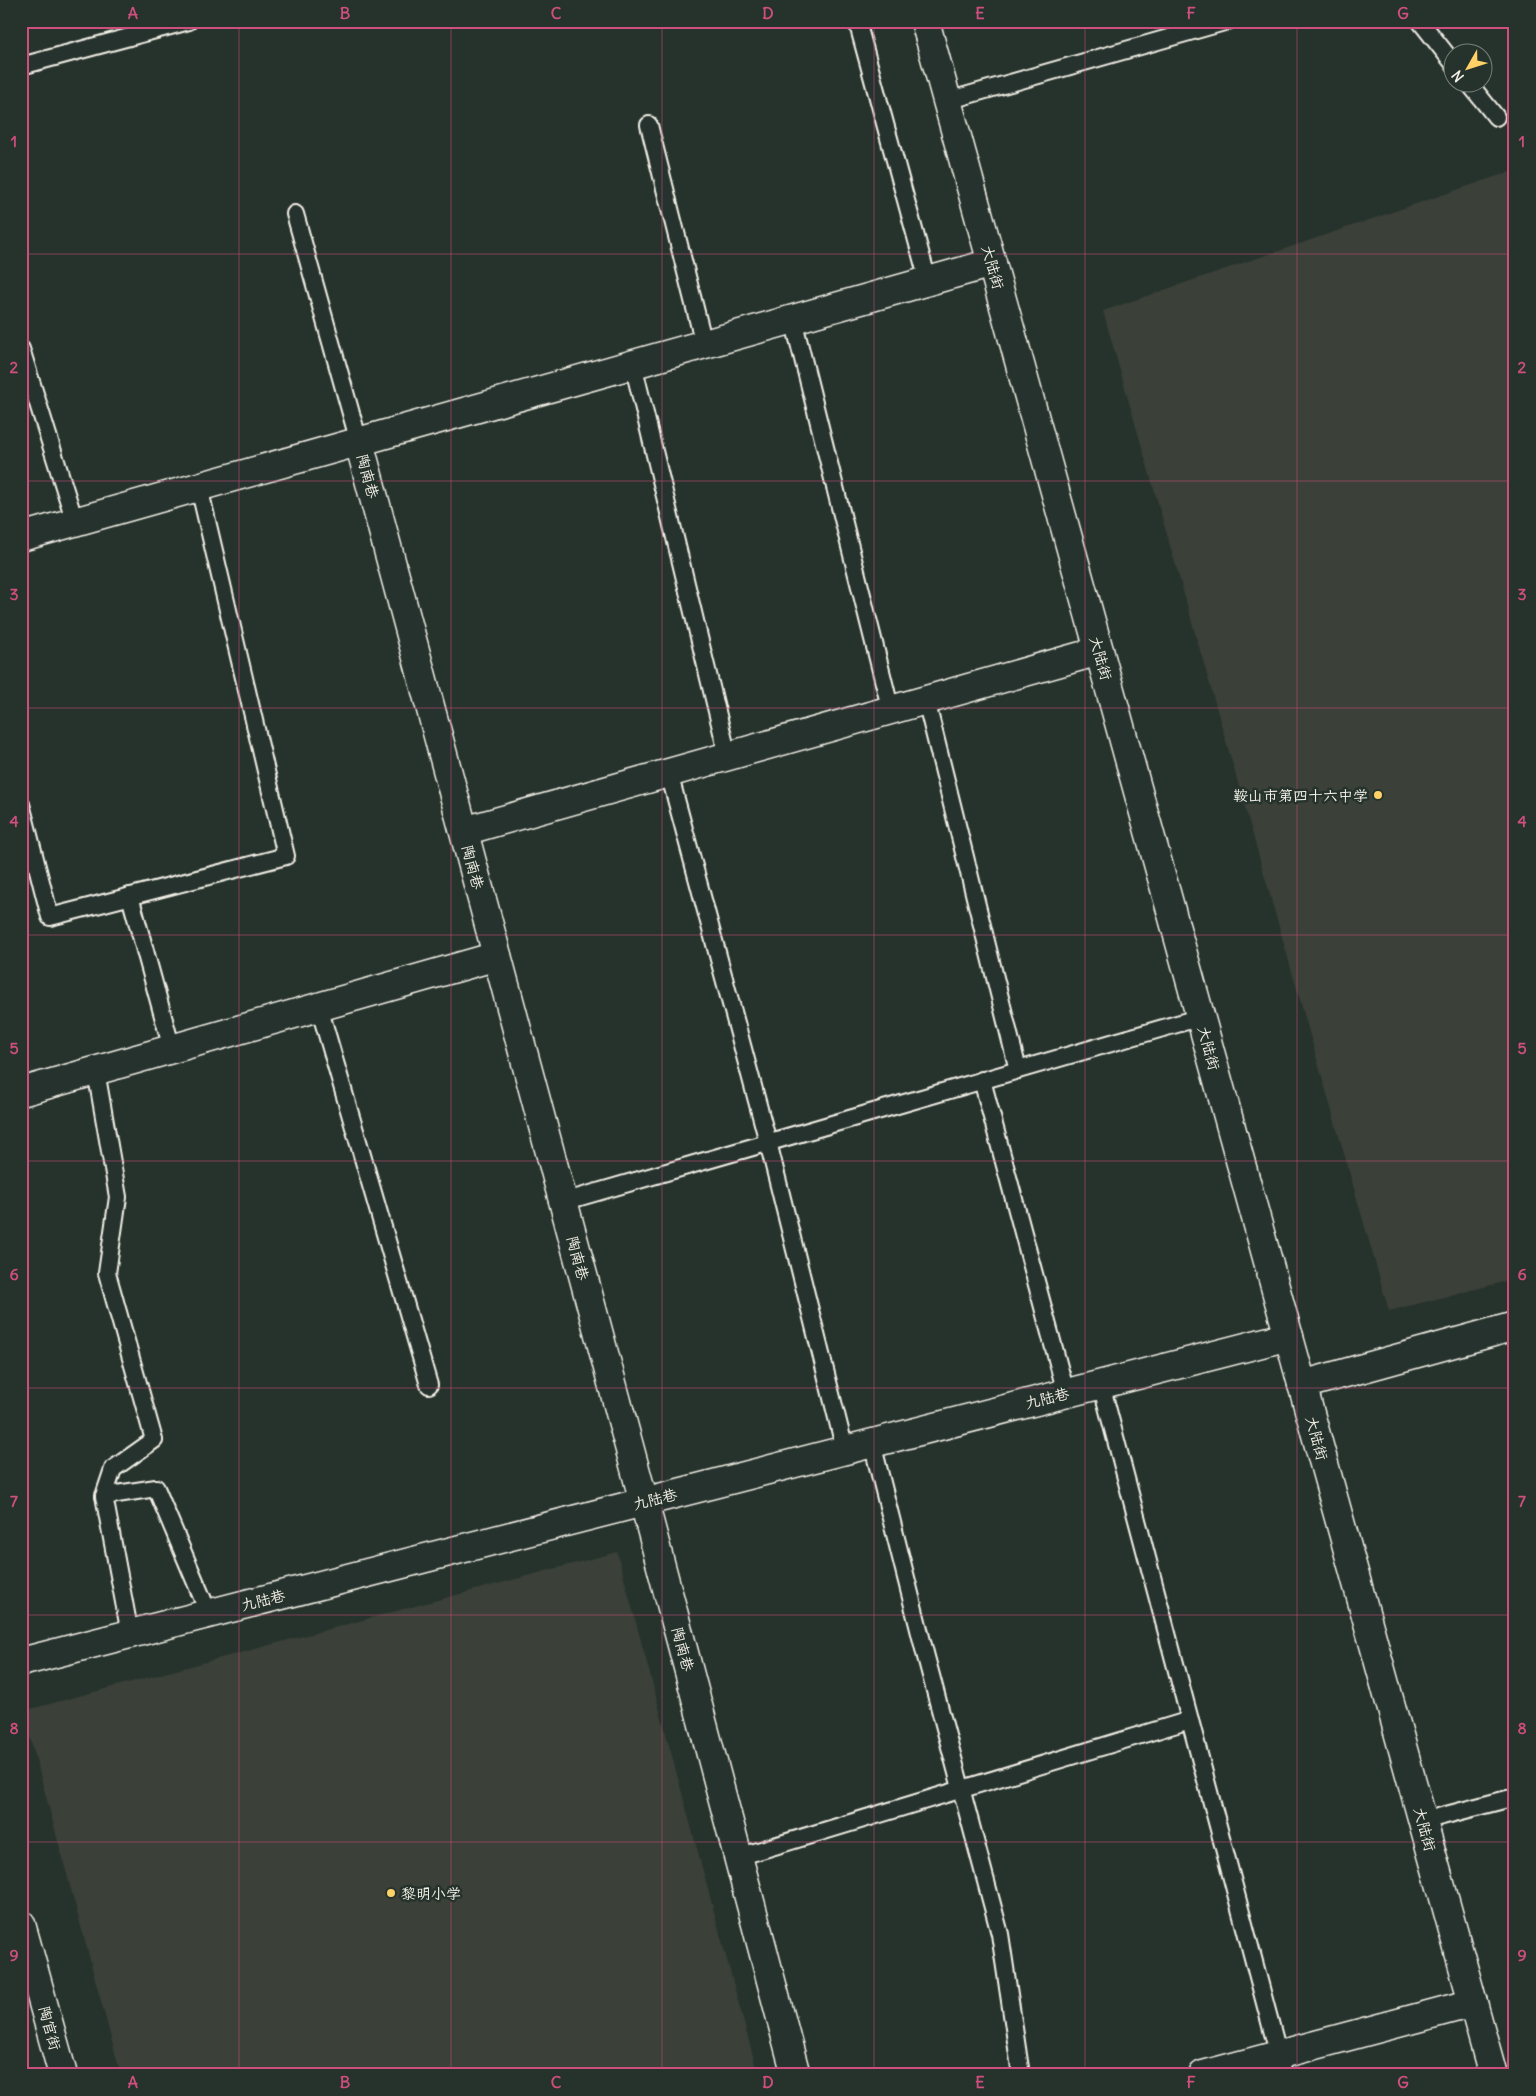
<svg xmlns="http://www.w3.org/2000/svg" width="1536" height="2096" font-family="Delius,'LXGW WenKai TC',sans-serif">
  <style>
    .built { fill: #3b4139 }
    .lines { fill: none; stroke-linecap: round; stroke-linejoin: round }
    .service-casing { stroke: #f4f1e8; stroke-width: 20 }
    .minor-casing { stroke: #f4f1e8; stroke-width: 31 }
    .tertiary-casing { stroke: #f4f1e8; stroke-width: 31 }
    .service { stroke: #26332d; stroke-width: 16 }
    .minor { stroke: #26332d; stroke-width: 28 }
    .tertiary { stroke: #26332d; stroke-width: 28 }
    .grid { fill: none; stroke: #ce4e7e; stroke-width: 1; stroke-opacity: 0.55 }
    .poi-dot { fill: #ffd166; stroke: #26332d; stroke-width: 2 }
    .labels { text-anchor: middle; dominant-baseline: central; stroke-width: 5; stroke-linejoin: round; paint-order: stroke }
    .street-label { font-size: 15px; fill: #f4f1e8; stroke: #26332d }
    .poi-label { font-size: 15px; fill: #f4f1e8; stroke: #26332d; text-anchor: end }
    .neatline { fill: none; stroke: #ce4e7e; stroke-width: 2 }
    .grid-label { font-size: 16px; text-anchor: middle; font-weight: bold; fill: #ce4e7e }
  </style>
  <rect width="100%" height="100%" fill="#26332d"/>
  <filter id="ink" filterUnits="userSpaceOnUse"><feTurbulence type="fractalNoise" baseFrequency=".02" numOctaves="2"/><feDisplacementMap in="SourceGraphic" scale="10" xChannelSelector="R" yChannelSelector="G"/><feConvolveMatrix kernelMatrix="1 2 1 2 8 2 1 2 1" color-interpolation-filters="sRGB"/></filter>
  <g filter="url(#ink)">
    <g class="built">
      <polygon points="1515,170 1515,1279 1389,1311 1103,311"/>
      <polygon points="617,1552 758,2075 121,2075 23,1711"/>
    </g>
    <g class="lines">
      <g class="service-casing">
        <g id="service">
          <polyline points="857,21 928,281"/>
          <polyline points="1420,21 1454,64"/>
          <polyline points="21,66 189,21"/>
          <polyline points="1468,82 1496,117"/>
          <polyline points="947,101 1228,21"/>
          <polyline points="649,125 704,344"/>
          <polyline points="295,214 359,442"/>
          <polyline points="793,319 891,711"/>
          <polyline points="21,349 75,522"/>
          <polyline points="633,364 728,757"/>
          <polyline points="926,700 1018,1070"/>
          <polyline points="669,773 768,1142 845,1450"/>
          <polyline points="21,804 50,917 286,856 199,487"/>
          <polyline points="130,896 172,1049"/>
          <polyline points="319,1007 429,1385"/>
          <polyline points="96,1071 118,1197 107,1273 154,1440 113,1469 104,1496 130,1634"/>
          <polyline points="982,1080 1066,1393"/>
          <polyline points="563,1202 1201,1017"/>
          <polyline points="1101,1384 1284,2075"/>
          <polyline points="872,1443 926,1657 1000,1934 1021,2075"/>
          <polyline points="104,1496 156,1488 209,1614"/>
          <polyline points="1423,1821 1515,1797"/>
          <polyline points="738,1857 1190,1720"/>
        </g>
      </g>
      <g class="minor-casing">
        <g id="minor">
          <polyline points="359,442 644,1502 796,2075"/>
          <polyline points="21,537 992,263"/>
          <polyline points="464,831 1099,651"/>
          <polyline points="21,1092 497,956"/>
          <polyline points="1302,1385 1515,1326"/>
          <polyline points="21,1662 1289,1336"/>
          <polyline points="21,1924 63,2075"/>
          <polyline points="1203,2075 1473,2003"/>
        </g>
      </g>
      <g class="tertiary-casing">
        <polyline id="tertiary" points="925,21 1493,2075"/>
      </g>
      <use href="#service" class="service"/>
      <use href="#minor" class="minor"/>
      <use href="#tertiary" class="tertiary"/>
    </g>
  </g>
  <path class="grid" d="M239 21V2075M451 21V2075M662 21V2075M874 21V2075M1085 21V2075M1297 21V2075M21 254H1515M21 481H1515M21 708H1515M21 935H1515M21 1161H1515M21 1388H1515M21 1615H1515M21 1842H1515"/>
  <g class="poi-dot">
    <circle cx="1378" cy="795" r="5"/>
    <circle cx="391" cy="1893" r="5"/>
  </g>
  <g class="labels">
    <g class="street-label">
      <text transform="translate(993 267) rotate(74)">大陆街</text>
      <text transform="translate(368 476) rotate(75)">陶南巷</text>
      <text transform="translate(1101 658) rotate(74)">大陆街</text>
      <text transform="translate(473 867) rotate(75)">陶南巷</text>
      <text transform="translate(1209 1048) rotate(75)">大陆街</text>
      <text transform="translate(578 1258) rotate(75)">陶南巷</text>
      <text transform="translate(1047 1398) rotate(-14)">九陆巷</text>
      <text transform="translate(1317 1438) rotate(75)">大陆街</text>
      <text transform="translate(655 1499) rotate(-14)">九陆巷</text>
      <text transform="translate(263 1600) rotate(-14)">九陆巷</text>
      <text transform="translate(683 1649) rotate(75)">陶南巷</text>
      <text transform="translate(1425 1829) rotate(75)">大陆街</text>
      <text transform="translate(50 2028) rotate(75)">陶官街</text>
    </g>
    <g class="poi-label">
      <text x="1368" y="795">鞍山市第四十六中学</text>
      <text x="401" y="1893" text-anchor="start">黎明小学</text>
    </g>
  </g>
  <rect width="1536" height="2096" fill="none" stroke="#26332d" stroke-width="55"/>
  <g transform="translate(1468 68) rotate(231)"><circle r="24" fill="#26332d" stroke="#787f78"/>
  <path d="M0-4L9 19L0 12L-9 19Z" fill="#ffd166"/>
  <text y="-8" font-size="14" font-weight="bold" text-anchor="middle" fill="#f4f1e8">N</text>
  </g>
  <rect x="28" y="28" width="1480" height="2040" class="neatline"/>
  <g class="grid-label">
    <text x="133" y="19">A</text>
    <text x="345" y="19">B</text>
    <text x="556" y="19">C</text>
    <text x="768" y="19">D</text>
    <text x="980" y="19">E</text>
    <text x="1191" y="19">F</text>
    <text x="1403" y="19">G</text>
    <text x="14" y="147">1</text>
    <text x="1522" y="147">1</text>
    <text x="14" y="373">2</text>
    <text x="1522" y="373">2</text>
    <text x="14" y="600">3</text>
    <text x="1522" y="600">3</text>
    <text x="14" y="827">4</text>
    <text x="1522" y="827">4</text>
    <text x="14" y="1054">5</text>
    <text x="1522" y="1054">5</text>
    <text x="14" y="1280">6</text>
    <text x="1522" y="1280">6</text>
    <text x="14" y="1507">7</text>
    <text x="1522" y="1507">7</text>
    <text x="14" y="1734">8</text>
    <text x="1522" y="1734">8</text>
    <text x="14" y="1961">9</text>
    <text x="1522" y="1961">9</text>
    <text x="133" y="2088">A</text>
    <text x="345" y="2088">B</text>
    <text x="556" y="2088">C</text>
    <text x="768" y="2088">D</text>
    <text x="980" y="2088">E</text>
    <text x="1191" y="2088">F</text>
    <text x="1403" y="2088">G</text>
  </g>
</svg>
